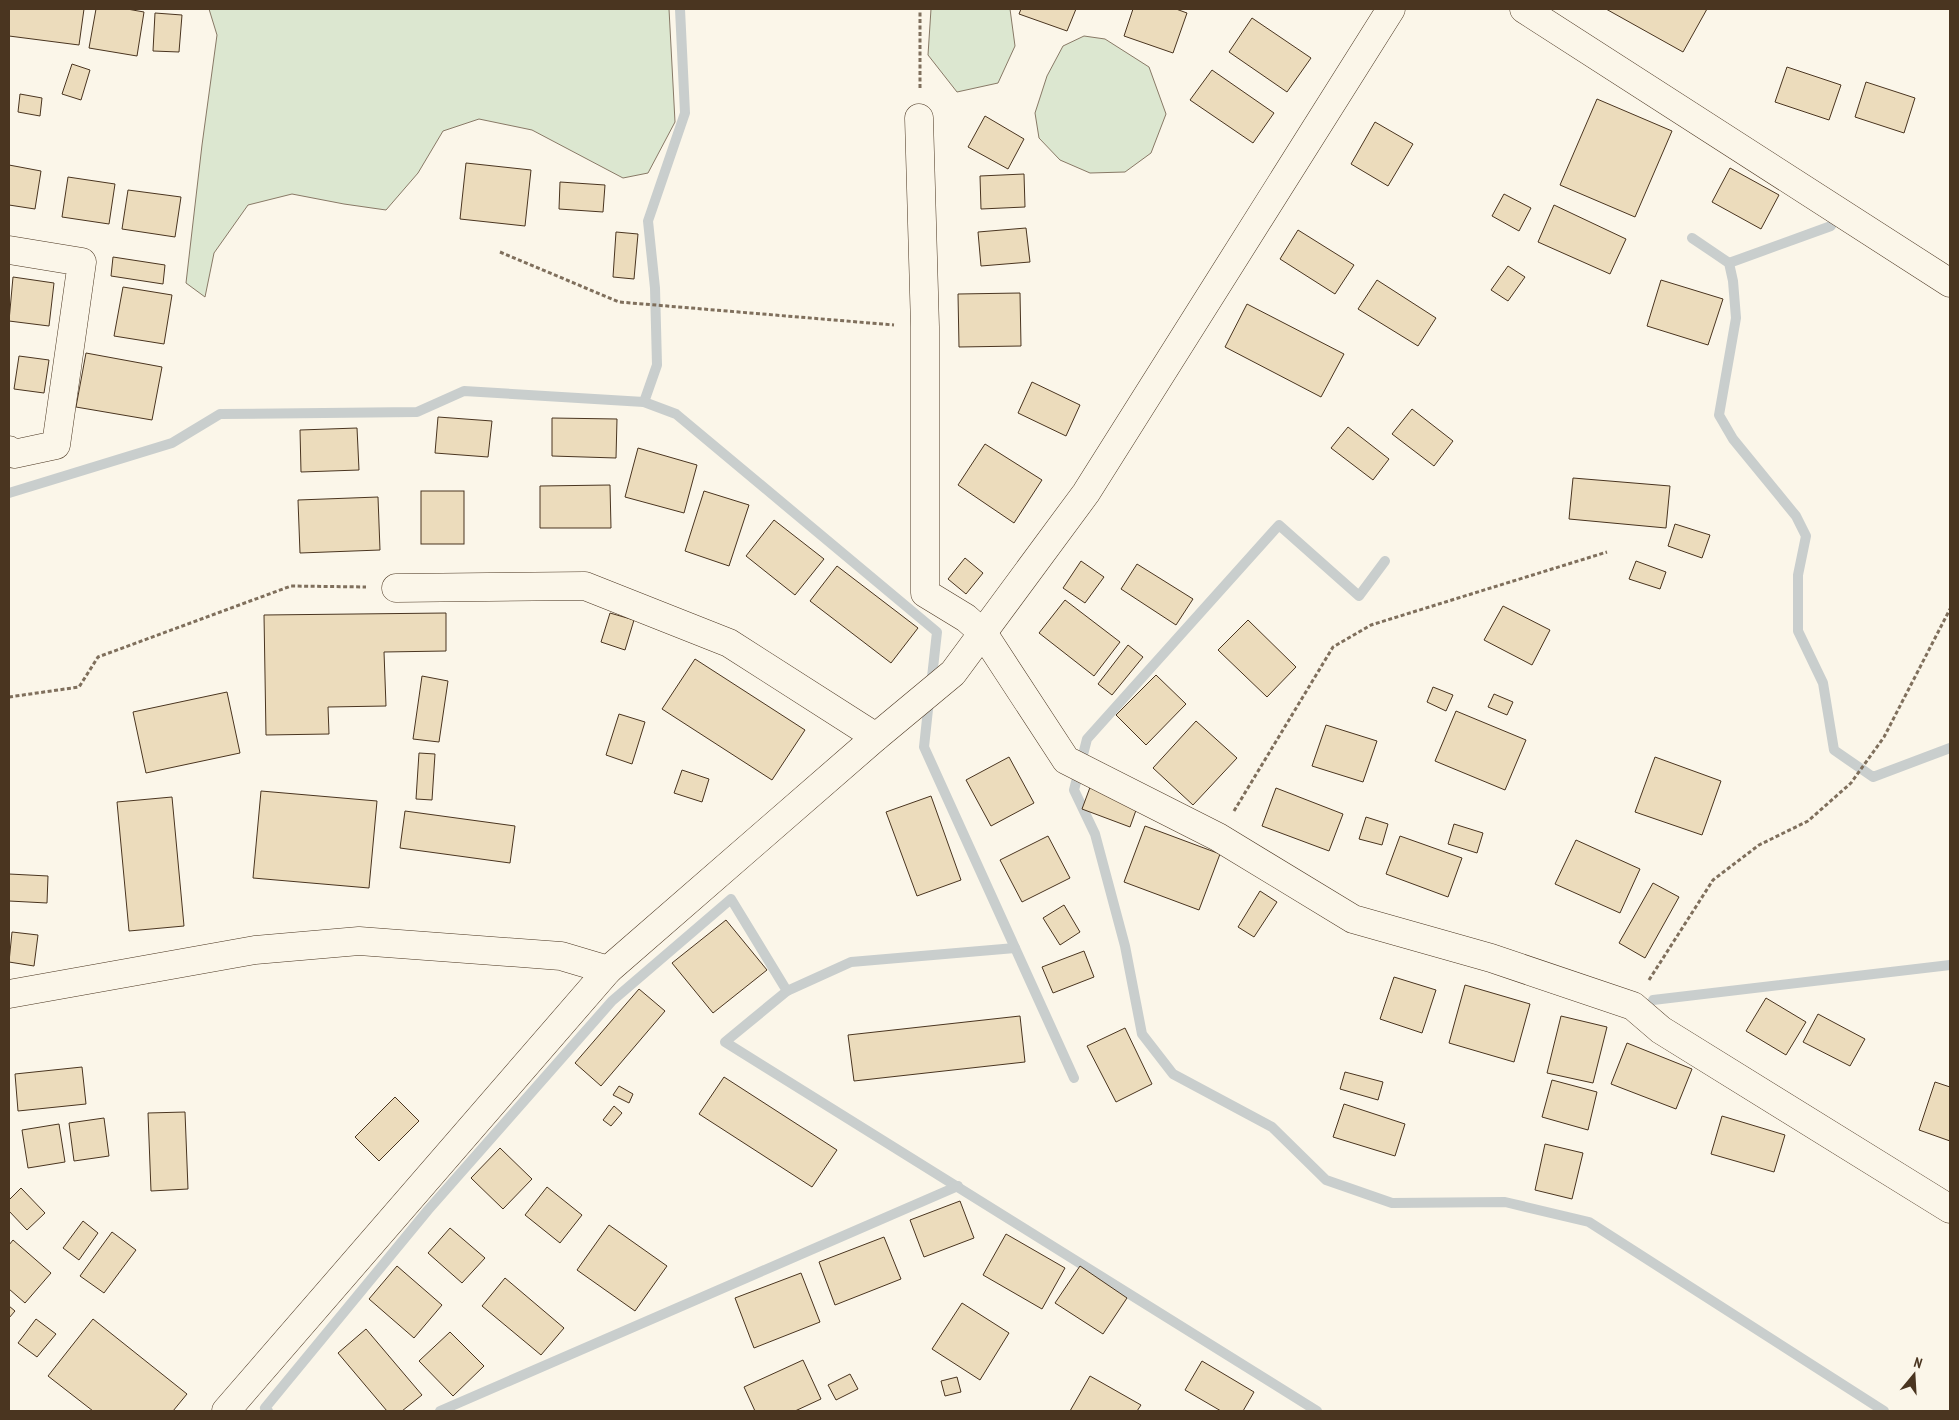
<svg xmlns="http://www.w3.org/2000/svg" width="1959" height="1420" font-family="'PT Sans Narrow',sans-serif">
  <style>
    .green { fill: #dce7d0; stroke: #887966 }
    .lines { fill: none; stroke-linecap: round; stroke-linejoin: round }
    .stream { stroke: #c9cecd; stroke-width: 10 }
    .building { fill: #ecdcbc; stroke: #4a3520 }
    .minor-casing { stroke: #4a3520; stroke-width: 29 }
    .tertiary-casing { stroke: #4a3520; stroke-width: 29 }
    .path { stroke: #7f6f5c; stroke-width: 3; stroke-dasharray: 4 2.5; stroke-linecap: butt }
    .minor { stroke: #fbf6e9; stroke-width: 28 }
    .tertiary { stroke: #fbf6e9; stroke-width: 28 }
  </style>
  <rect width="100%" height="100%" fill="#fbf6e9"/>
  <g class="green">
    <polygon points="209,9 669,9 675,122 648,173 623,178 532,130 479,119 443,131 418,173 386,210 344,204 292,194 248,205 214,253 205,297 186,283 202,145 217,35"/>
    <polygon points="931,9 1010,9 1015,46 998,83 957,92 928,55"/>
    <polygon points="1084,36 1105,39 1149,67 1166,114 1151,153 1125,172 1090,173 1060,160 1039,138 1035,113 1047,76 1063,46"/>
  </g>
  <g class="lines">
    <g class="stream">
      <polyline points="1692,238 1729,263 1733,281 1736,318 1719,415 1733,439 1796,516 1806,536 1798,575 1798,631 1823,683 1834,750 1873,777 1950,748"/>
      <polyline points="1729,263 1831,226"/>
      <polyline points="644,402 657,365 655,288 648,221 685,113 680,9"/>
      <polyline points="9,493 172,443 220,414 417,412 464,391 644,402 676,414 937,632 931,686"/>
      <polyline points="1385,561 1359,596 1279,525 1087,739 1074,790 1095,834 1125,946 1142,1034 1173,1074 1272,1127 1326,1180 1392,1203 1505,1202 1589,1222 1884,1411"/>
      <polyline points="929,700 924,747 1074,1078"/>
      <polyline points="787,991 851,962 1015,948"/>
      <polyline points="1653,1000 1950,965"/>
      <polyline points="268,1411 265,1408 428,1210 612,1001 731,899 787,991 725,1042 1317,1411"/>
      <polyline points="440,1411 958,1186"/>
    </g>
  </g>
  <g class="building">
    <polygon points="9,9 84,9 79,45 9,36"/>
    <polygon points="96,9 127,9 144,12 137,56 89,48"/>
    <polygon points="1021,9 1076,9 1067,31 1019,14"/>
    <polygon points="1133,9 1176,9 1187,13 1173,53 1124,36"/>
    <polygon points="1606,9 1707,9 1683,52"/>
    <polygon points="155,13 182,15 179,52 153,51"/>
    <polygon points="1252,18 1311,58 1287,92 1229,52"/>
    <polygon points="72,64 90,70 81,100 62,94"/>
    <polygon points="1787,67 1841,85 1829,120 1775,102"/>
    <polygon points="1212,70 1274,113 1253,143 1190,100"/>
    <polygon points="1866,82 1915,98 1904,133 1855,117"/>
    <polygon points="20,94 42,98 40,116 18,112"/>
    <polygon points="1597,99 1672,131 1635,217 1560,185"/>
    <polygon points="985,116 1024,139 1008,169 968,147"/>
    <polygon points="1375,122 1413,144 1388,186 1351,164"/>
    <polygon points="466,163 531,170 525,226 460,219"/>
    <polygon points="9,165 41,171 35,209 9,205"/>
    <polygon points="1730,168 1779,195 1761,229 1712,202"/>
    <polygon points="1024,174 1025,207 981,209 980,176"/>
    <polygon points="68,177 115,184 109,224 62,217"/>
    <polygon points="560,182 605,185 603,212 559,209"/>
    <polygon points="128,190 181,197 175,237 122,229"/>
    <polygon points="1504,194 1531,208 1519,231 1492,216"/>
    <polygon points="1554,205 1626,239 1610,274 1538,242"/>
    <polygon points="1026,228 1030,262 981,266 978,232"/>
    <polygon points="1298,230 1354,265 1335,294 1280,259"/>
    <polygon points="616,232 638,234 634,279 613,277"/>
    <polygon points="113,257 165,265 163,284 111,276"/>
    <polygon points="1508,266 1525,277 1508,301 1491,290"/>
    <polygon points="13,277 54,283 49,326 9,321"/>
    <polygon points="1377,280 1436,318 1418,346 1358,309"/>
    <polygon points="1661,280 1723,299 1708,345 1647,326"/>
    <polygon points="123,287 172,295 164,344 114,336"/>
    <polygon points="1020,293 1021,346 959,347 958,294"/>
    <polygon points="1247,304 1344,354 1321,397 1225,347"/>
    <polygon points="86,353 162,367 152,420 76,407"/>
    <polygon points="19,356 49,360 44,393 14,389"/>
    <polygon points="1032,382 1080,405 1066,436 1018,413"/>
    <polygon points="1412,409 1453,441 1434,466 1392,434"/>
    <polygon points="438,417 492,421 488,457 435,453"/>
    <polygon points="552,418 617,419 616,458 552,456"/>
    <polygon points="1348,427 1389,459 1373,480 1331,448"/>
    <polygon points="357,428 359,470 301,472 300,430"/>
    <polygon points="985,444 1042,480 1014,523 958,485"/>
    <polygon points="638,448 697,465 684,513 625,497"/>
    <polygon points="1573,478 1670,486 1666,528 1569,519"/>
    <polygon points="610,485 611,528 540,528 540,486"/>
    <rect x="421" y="491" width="43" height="53"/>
    <polygon points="704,491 749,505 729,566 685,551"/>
    <polygon points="378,497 380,550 300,553 298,500"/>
    <polygon points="774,520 824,559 795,595 746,556"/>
    <polygon points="1675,524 1710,535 1702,558 1668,546"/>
    <polygon points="965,558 983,573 966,594 948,579"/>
    <polygon points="1081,561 1104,577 1085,603 1063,588"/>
    <polygon points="1636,561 1666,572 1660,589 1629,579"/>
    <polygon points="1137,564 1193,599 1176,625 1121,589"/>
    <polygon points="837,566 918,628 891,663 810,601"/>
    <polygon points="1065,600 1120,642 1094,676 1039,633"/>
    <polygon points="1503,606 1550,630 1532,665 1484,640"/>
    <polygon points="446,613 446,651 384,652 386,706 328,707 329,734 266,735 264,615"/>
    <polygon points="610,613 634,620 625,650 601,642"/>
    <polygon points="1248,620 1296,667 1267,697 1218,650"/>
    <polygon points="1128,645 1143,657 1112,695 1098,684"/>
    <polygon points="695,659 805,730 772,780 662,709"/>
    <polygon points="1156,675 1186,704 1146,745 1116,715"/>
    <polygon points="422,676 448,681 439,742 413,739"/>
    <polygon points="1433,687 1453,695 1446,711 1427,702"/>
    <polygon points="227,692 240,753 146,773 133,712"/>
    <polygon points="1494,694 1513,702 1507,715 1488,707"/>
    <polygon points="1456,711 1526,740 1505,790 1435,761"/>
    <polygon points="619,714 645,722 632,764 606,755"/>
    <polygon points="1196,721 1237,758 1193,805 1153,768"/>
    <polygon points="1326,725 1377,741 1363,782 1312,766"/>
    <polygon points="419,753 435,754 432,800 416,799"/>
    <polygon points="1009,757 1034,803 991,826 966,780"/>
    <polygon points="1655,757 1721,781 1702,835 1635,812"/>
    <polygon points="682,770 709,779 702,802 674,793"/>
    <polygon points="1092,782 1140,799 1130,827 1082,809"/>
    <polygon points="1276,788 1343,814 1329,851 1262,826"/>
    <polygon points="261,791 377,801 369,888 253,878"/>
    <polygon points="931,796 961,880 917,896 886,812"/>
    <polygon points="172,797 184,926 129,931 117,802"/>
    <polygon points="405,811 515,826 510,863 400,848"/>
    <polygon points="1366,817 1388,824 1382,845 1359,839"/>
    <polygon points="1454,824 1483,833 1477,853 1448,844"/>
    <polygon points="1145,826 1220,854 1199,910 1124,882"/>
    <polygon points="1048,836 1070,878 1022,902 1000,860"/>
    <polygon points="1400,836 1462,858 1448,897 1386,874"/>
    <polygon points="1576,840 1640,869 1620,913 1555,884"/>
    <polygon points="9,874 48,876 47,903 9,901"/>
    <polygon points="1653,883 1679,897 1645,958 1619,943"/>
    <polygon points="1260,891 1277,902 1254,937 1238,927"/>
    <polygon points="1064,905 1080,932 1060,945 1043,918"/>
    <polygon points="726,920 767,970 713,1013 672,963"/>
    <polygon points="12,932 38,935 34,966 9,962"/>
    <polygon points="1084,951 1094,977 1053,993 1042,967"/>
    <polygon points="1394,977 1436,990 1422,1033 1380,1019"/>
    <polygon points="1465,985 1530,1004 1514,1062 1449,1043"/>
    <polygon points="639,989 665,1011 601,1086 575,1063"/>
    <polygon points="1766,998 1806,1022 1786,1055 1746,1031"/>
    <polygon points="1818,1014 1865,1039 1850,1066 1803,1042"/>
    <polygon points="1020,1016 1025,1062 854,1081 848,1035"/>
    <polygon points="1561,1016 1607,1027 1593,1083 1547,1073"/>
    <polygon points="1125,1028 1152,1084 1116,1102 1087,1046"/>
    <polygon points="1627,1043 1692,1069 1676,1109 1611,1084"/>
    <polygon points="82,1067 86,1104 18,1111 15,1074"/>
    <polygon points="1345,1072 1383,1082 1378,1100 1340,1089"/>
    <polygon points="724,1077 837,1150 812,1187 699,1114"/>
    <polygon points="1552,1080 1597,1092 1588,1130 1542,1117"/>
    <polygon points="1935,1082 1950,1087 1950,1141 1919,1130"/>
    <polygon points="619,1086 633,1094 629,1103 613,1095"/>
    <polygon points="395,1097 419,1121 379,1161 355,1137"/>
    <polygon points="1344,1104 1405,1124 1395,1156 1333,1137"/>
    <polygon points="614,1106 622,1113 611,1126 603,1120"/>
    <polygon points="185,1112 188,1189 151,1191 148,1113"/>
    <polygon points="1722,1116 1785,1135 1774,1172 1711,1154"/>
    <polygon points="104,1118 109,1156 74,1161 69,1123"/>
    <polygon points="59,1124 65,1162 28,1168 22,1130"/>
    <polygon points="1545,1144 1583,1153 1572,1199 1535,1190"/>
    <polygon points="500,1148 532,1179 503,1209 471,1178"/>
    <polygon points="547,1187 582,1215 560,1243 525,1215"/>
    <polygon points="21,1188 45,1213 27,1230 9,1211 9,1200"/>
    <polygon points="960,1201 974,1238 924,1257 910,1220"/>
    <polygon points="83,1221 98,1233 79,1260 63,1248"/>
    <polygon points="609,1225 667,1266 635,1311 577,1270"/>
    <polygon points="450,1228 485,1258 462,1283 428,1253"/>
    <polygon points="112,1232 136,1250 104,1293 80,1276"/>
    <polygon points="1006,1234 1065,1268 1042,1309 983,1275"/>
    <polygon points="884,1237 901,1279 835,1305 819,1262"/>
    <polygon points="13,1240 51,1273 25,1303 9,1289 9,1245"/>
    <polygon points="397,1266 442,1305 414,1338 369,1299"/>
    <polygon points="1080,1266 1127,1298 1103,1334 1055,1303"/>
    <polygon points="801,1273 820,1322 754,1348 735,1298"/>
    <polygon points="505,1278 564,1328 541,1355 482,1306"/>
    <polygon points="962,1303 1009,1333 980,1380 932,1349"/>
    <polygon points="9,1306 15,1311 9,1318"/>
    <polygon points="36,1319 56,1334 37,1357 18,1343"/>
    <polygon points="93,1319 187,1394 173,1411 93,1411 48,1376"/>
    <polygon points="366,1329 422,1395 402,1411 387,1411 338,1353"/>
    <polygon points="450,1332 484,1366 453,1396 419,1361"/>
    <polygon points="803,1360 821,1399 795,1411 755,1411 744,1387"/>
    <polygon points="1202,1361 1254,1392 1243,1411 1221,1411 1185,1390"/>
    <polygon points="850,1374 858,1389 836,1400 828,1385"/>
    <polygon points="1090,1376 1141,1405 1137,1411 1070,1411"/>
    <polygon points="957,1377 961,1392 945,1396 941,1381"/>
  </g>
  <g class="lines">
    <g class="minor-casing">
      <g id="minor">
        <polyline points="1524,9 1950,283"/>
        <polyline points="919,118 925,327 925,593 966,618 983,633 1066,760 1218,837 1353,919 1491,958 1633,1006 1661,1030 1950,1209"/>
        <polyline points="9,250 82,262 56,445 14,454 9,450"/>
        <polyline points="396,588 585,586 729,643 876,737"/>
        <polyline points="9,994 255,950 359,941 561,956 608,970"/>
      </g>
    </g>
    <g class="tertiary-casing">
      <polyline id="tertiary" points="226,1411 608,970 876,737 953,673 1086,493 1391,9"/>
    </g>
    <g class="path">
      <polyline points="920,88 920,9"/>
      <polyline points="500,252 619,302 894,325"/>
      <polyline points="9,697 79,687 98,657 291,586 366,587"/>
      <polyline points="1234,811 1333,647 1371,625 1607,552"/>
      <polyline points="1649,980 1713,880 1759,845 1808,821 1851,783 1884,737 1950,609"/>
    </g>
    <use href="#minor" class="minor"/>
    <use href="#tertiary" class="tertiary"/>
  </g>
  <rect width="1959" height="1420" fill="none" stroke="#4a3520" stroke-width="20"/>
  <g transform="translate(1914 1375) rotate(18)" stroke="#fbf6e9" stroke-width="4" paint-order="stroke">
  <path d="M0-4L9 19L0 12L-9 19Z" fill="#4a3520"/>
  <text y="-8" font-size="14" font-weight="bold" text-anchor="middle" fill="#4a3520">N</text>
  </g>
</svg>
